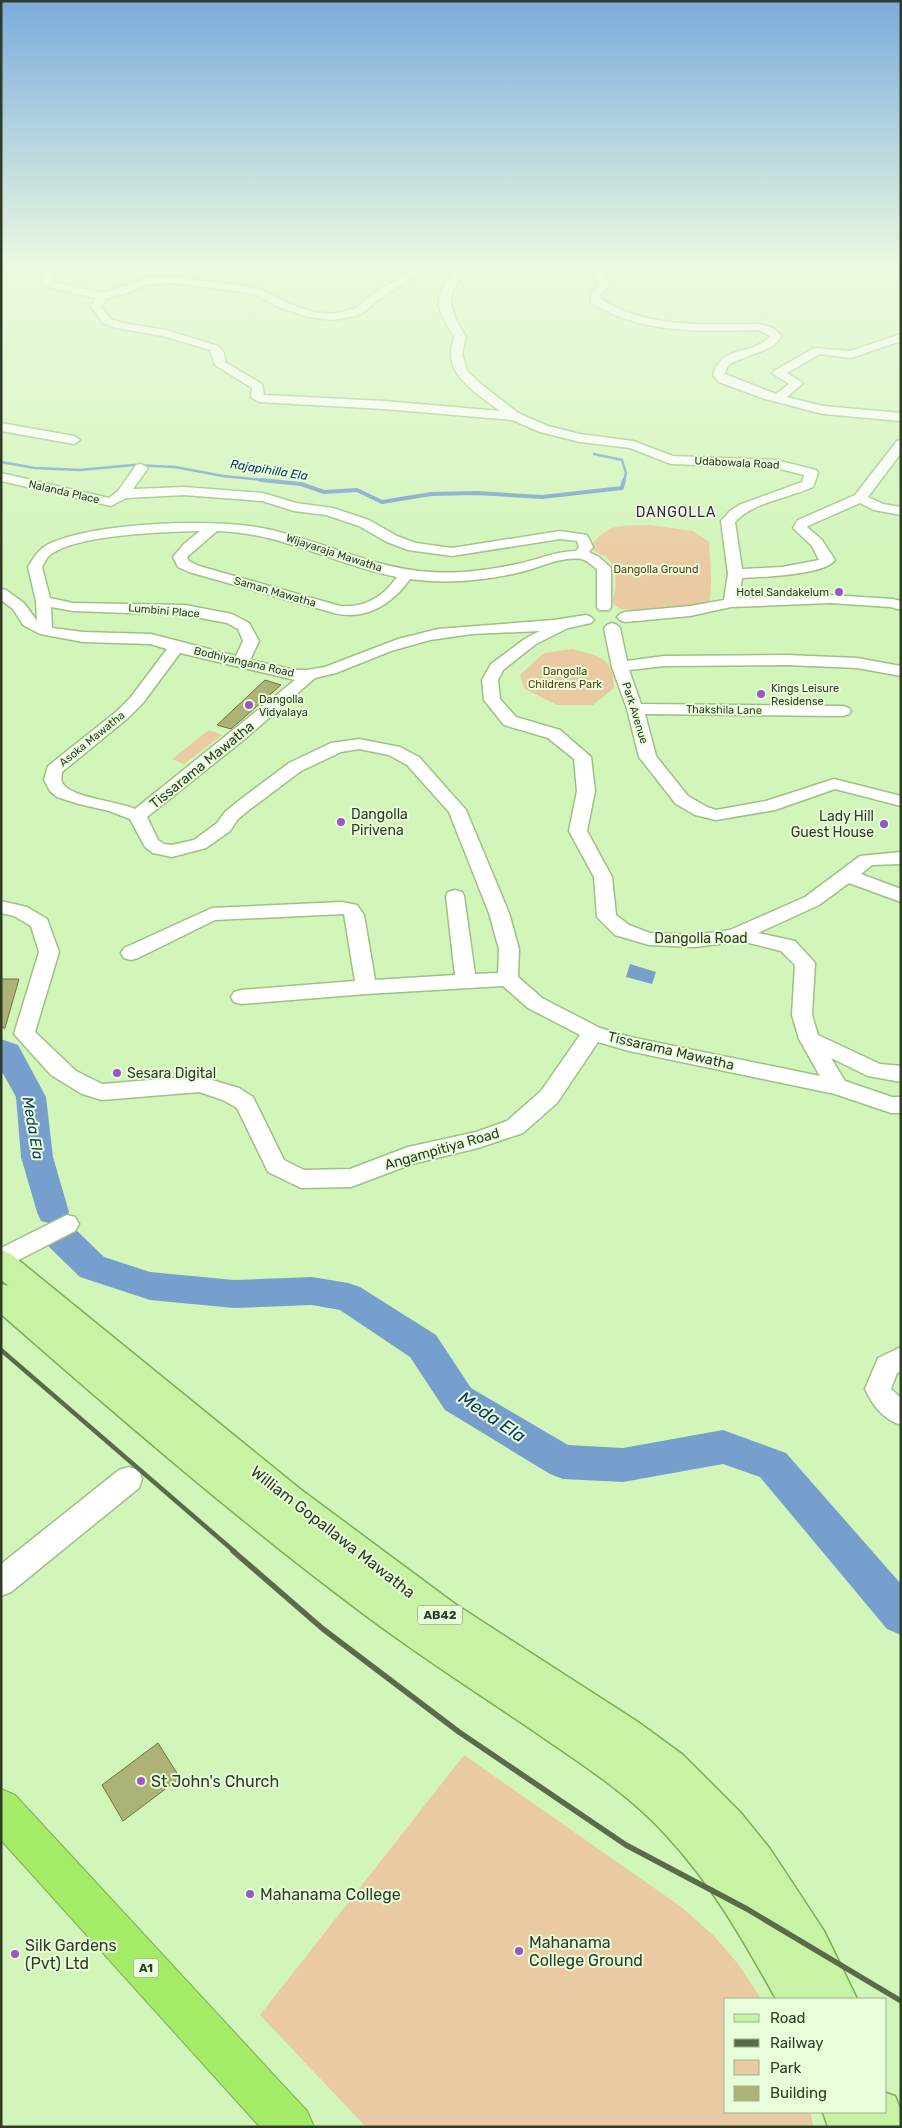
<svg xmlns="http://www.w3.org/2000/svg" width="902" height="2128" font-family="Rubik,sans-serif">
  <style>
    .green { fill: #eacaa2 }
    .water { fill: #779fcd }
    .lines { fill: none; stroke-linecap: round; stroke-linejoin: round }
    .stream-far1 { stroke: #779fcd; stroke-width: 2.5 }
    .stream { stroke: #779fcd; stroke-width: 4 }
    .river { fill: #779fcd; fill-rule: evenodd }
    .building { fill: #adb276; stroke: #6f7434 }
    .minor-casing { stroke: #9ec086; stroke-width: 3 }
    .major-casing { stroke: #7bae51; stroke-width: 3 }
    .highway-casing { stroke: #7bae51; stroke-width: 2 }
    .minor { fill: #fff; fill-rule: evenodd }
    .major { fill: #c8f3a4; fill-rule: evenodd }
    .highway { fill: #a4eb68; fill-rule: evenodd }
    .rail-far1 { stroke: #596b4b; stroke-width: 4.5 }
    .rail { stroke: #596b4b; stroke-width: 5.5 }
    .poi-dot { fill: #9f54c6; stroke: #e8feda; stroke-width: 2 }
    .labels { text-anchor: middle; dominant-baseline: central; stroke-width: 4; stroke-linejoin: round; paint-order: stroke }
    .far-street-label { font-size: 11px; fill: #303d26; stroke: #e8feda }
    .far-park-label { font-size: 11px; fill: #5e421b; stroke: #e8feda }
    .far-poi-label { font-size: 11px; fill: #303d26; stroke: #e8feda; text-anchor: start }
    .far-water-label { font-size: 12px; font-style: italic; fill: #103965; stroke: #e8feda }
    .shield { fill: #e8feda; stroke: #67775c; stroke-width: 1 }
    .shield-label { font-size: 12px; font-weight: bold; fill: #303d26 }
    .far-quarter-label { font-size: 14px; letter-spacing: 1px; fill: #411c53; stroke: #e8feda }
    .street-label { font-size: 14px; fill: #303d26; stroke: #e8feda }
    .poi-label { font-size: 14px; fill: #303d26; stroke: #e8feda; text-anchor: start }
    .water-label { font-size: 15px; font-style: italic; fill: #103965; stroke: #e8feda }
    .near-street-label { font-size: 16px; fill: #303d26; stroke: #e8feda }
    .near-poi-label { font-size: 16px; fill: #303d26; stroke: #e8feda; text-anchor: start }
    .near-water-label { font-size: 18px; font-style: italic; fill: #103965; stroke: #e8feda }
  </style>
  <rect width="100%" height="100%" fill="#d2f5b9"/>
  <g class="green">
    <path d="M650 525 693 531 709 542C710 562 713 585 709 603L643 611 620 609 612 602C617 589 618 568 607 558 601 553 593 553 591 546 608 522 623 526 650 525Z"/>
    <path d="M572 649C598 656 614 656 614 688L593 705H557L525 689 520 675 544 653Z"/>
    <polygon points="209,730 222,735 184,764 172,759"/>
    <polygon points="464,1755 680,1906 715,1937 739,1965 761,1999 726,1999 726,2112 810,2112 814,2127 366,2127 260,2015"/>
  </g>
  <polygon class="water" points="630,964 656,972 652,984 626,977"/>
  <g class="lines">
    <g class="stream-far1">
      <polyline points="594,454 622,460 626,473 624,481"/>
      <polyline points="1,462 35,468 80,470 133,465 175,467 223,476 273,481"/>
    </g>
    <polyline class="stream" points="261,480 301,484 324,492 357,490 382,502 431,494 476,493 542,497 622,488 624,480"/>
    <polygon class="river" points="1,1039 18,1045 46,1097 53,1157 69,1212 65,1221 61,1222 72,1226 104,1257 150,1272 234,1280 312,1277 348,1283 360,1287 436,1335 471,1388 568,1445 623,1448 723,1430 786,1453 901,1584 901,1635 887,1629 760,1477 723,1464 623,1482 563,1479 550,1474 445,1410 410,1357 340,1310 312,1305 234,1308 150,1300 80,1277 49,1247 43,1235 48,1226 52,1224 41,1221 37,1212 21,1157 16,1097 1,1070"/>
  </g>
  <g class="building">
    <polygon points="265,680 281,685 231,729 217,725"/>
    <polygon points="1,979 19,979 5,1028 1,1028"/>
    <polygon points="158,1743 180,1778 123,1821 102,1785"/>
  </g>
  <g class="lines">
    <g class="minor-casing">
      <g id="minor">
        <path d="M44 268H54L53 282 103 293 147 278 175 277 257 288 287 303 313 312 333 314 356 308 371 295 416 268H428L379 299 364 312 355 316 333 320 308 317 279 307 254 294 175 283 149 284 121 295 107 298 101 307 111 319 122 323 166 330 218 346 224 353 225 362 262 384 264 395 384 401 500 411C483 398 449 378 451 352 451 347 453 342 454 337 449 327 441 317 439 305 438 293 450 271 463 268 467 267 471 268 475 268 471 273 465 276 460 280 442 300 455 318 466 337L462 354 467 371 480 383 518 413 548 426 580 434 633 441 673 456 776 460 816 470 818 473 813 487C787 499 755 501 735 522L742 569 782 567 819 560 812 546 793 528 798 520 855 495 897 441 901 440V453L868 497 883 504 901 507V515L874 510 860 503 808 526 807 527 822 540 835 560C824 575 762 577 742 578L739 598 830 595 893 599 901 601V610L891 607 830 603 731 607 690 616 625 622 620 620 617 617 620 614 625 612 690 606 724 600 728 574 721 521 730 511 739 505 802 482 804 475 776 468 671 464 630 448 580 442 540 432 512 420 384 409 259 402 251 397 252 388 215 365 210 350 163 336 116 328 103 323 91 307 96 298 44 286 42 278Z"/>
        <path d="M589 268H599L611 285 601 294V299C648 329 706 324 760 324L773 328 782 336 774 345 767 349 731 363 727 367 725 374 776 394 789 384 772 373 774 371 814 348 850 351 901 334V341L851 358 820 354 787 373 803 383 787 397 823 406 901 413V421L823 414 765 399 719 382 713 375C723 343 752 357 770 336L759 330C701 331 641 335 591 302V293L600 284Z"/>
        <polygon points="1,423 74,436 80,440 74,444 1,431"/>
        <path d="M141 464 148 468 133 489 184 487 263 493 296 503 333 508 369 520 397 536 416 543 452 548 560 531 587 535 593 547 589 552 599 557 611 568V607L609 610H599L597 607V569C592 566 587 560 581 559 560 556 537 569 517 573 482 581 445 584 410 579 392 604 366 621 334 613L189 572 178 567 173 557 184 544 200 531C167 532 71 534 48 557 46 559 44 564 42 567L50 598 73 603 185 605 232 614 249 623 259 641 250 660 295 670H307L325 667 398 639 438 629 554 620 586 615 591 617 594 620 591 623 568 628 536 644 503 670 498 680 500 699 516 717 560 730 591 757 595 791 587 831 612 877 616 915 629 925 650 933 695 935 730 930 805 897 860 856 901 852V864L872 865 861 874 901 889V902L849 883 819 905 758 933 795 941 815 963 812 1015 818 1035 880 1064 901 1066V1082L868 1076 831 1058 845 1081 892 1097H901V1113H891L835 1094 629 1051 598 1042 557 1103 523 1133 478 1148 412 1164 351 1187 301 1188 268 1172 237 1108 223 1100 199 1092 102 1100 82 1094 51 1075 14 1034 39 952 31 926 14 916 1 913V901L27 907 47 919 59 952 35 1032 76 1071 102 1084 199 1076 239 1088 253 1097 284 1160 304 1170 350 1169 408 1147 476 1132 507 1121 541 1091 580 1035 528 1008 503 986 366 994 241 1004 234 1002 231 997 234 992 241 990 355 981 344 914 215 920 138 958 131 960 124 958 121 953 124 948 212 908 342 902 357 905 364 915 375 980 455 975 446 896 448 892 455 890 462 892 464 896 475 974 498 973 499 949 489 913 449 812 407 765 389 755 359 749 341 752 301 771 249 810 238 819 230 831 206 848 172 857 153 853 145 847 130 819 109 811 79 804 57 797 50 791 44 780 48 766 116 712 131 697 167 649 150 644 83 642 40 634 23 625 13 609 1 600V589L6 590 24 603 37 621 36 601 28 567C34 557 39 548 51 543 99 522 216 518 267 529 323 541 374 569 431 572 460 574 489 570 517 564 537 560 556 551 576 551L579 547 577 541 560 539 452 556 408 550 387 542 359 526 326 515 294 511 262 501 184 495 126 498 111 506 1 481V473L109 498 118 491 136 465ZM217 531C285 533 334 565 397 577 383 597 365 608 340 606L199 566 189 561 187 557ZM51 607 73 611 185 615 227 623 238 629 243 641 236 656 151 634 83 632 52 628ZM540 631 526 638 491 664 482 680 484 700 504 725 548 738 574 759 577 791 569 831 594 877 597 917 615 935 649 945 695 947 734 942 749 943 781 951 795 965 792 1015 799 1039 820 1076 630 1037 600 1028 542 998 518 977 519 949 509 913 466 810 419 757 400 747 359 739 331 743 289 763 237 802 225 812 217 823 194 840 172 845 164 844 158 840 147 817 246 738 315 678 336 673 391 651 430 640 472 634ZM180 653 295 680 135 809C117 801 73 798 63 784 60 780 62 776 62 772L128 718 143 703Z"/>
        <polygon points="612,623 617,625 620,628 627,661 664,656 787,655 857,658 901,666 901,676 857,668 787,665 664,666 629,670 641,704 843,706 849,708 851,711 849,714 843,716 645,714 656,756 688,796 707,807 716,810 766,801 834,779 901,796 901,806 835,789 775,810 716,820 695,815 676,804 639,757 627,709 612,667 604,628 607,625"/>
        <polygon points="67,1215 75,1217 79,1224 75,1231 1,1269 1,1248"/>
        <path d="M901 1347V1371L897 1373 891 1389 901 1398V1425C883 1419 873 1406 865 1389L878 1358Z"/>
        <polygon points="129,1467 139,1470 142,1479 139,1488 11,1592 1,1596 1,1564 119,1470"/>
      </g>
    </g>
    <g class="major-casing">
      <g id="major">
        <path d="M1 1250 11 1254 300 1489 455 1604 638 1722 683 1755 740 1812 770 1849 824 1931 857 1999H776C744 1941 711 1883 665 1834 632 1798 591 1770 551 1743 489 1700 425 1660 365 1615 239 1521 120 1418 1 1314V1284L9 1286 1 1280Z"/>
        <polygon points="886,2093 895,2096 901,2111 901,2127 828,2127 823,2112 886,2112"/>
      </g>
    </g>
    <g class="highway-casing">
      <polygon id="highway" points="1,1789 15,1795 307,2111 314,2127 260,2127 1,1840"/>
    </g>
    <use href="#minor" class="minor"/>
    <use href="#major" class="major"/>
    <use href="#highway" class="highway"/>
    <polyline class="rail-far1" points="1,1350 235,1552"/>
    <polyline class="rail" points="233,1551 323,1629 459,1732 626,1845 747,1909 901,2001"/>
  </g>
  <linearGradient id="sky" x2="0" y2="1"><stop stop-color="#7bacdd"/><stop offset="0.47" stop-color="#ebfae0"/><stop offset="1" stop-color="#ebfae0" stop-opacity="0"/></linearGradient>
  <rect width="902" height="566" fill="url(#sky)"/>
  <g class="poi-dot">
    <circle cx="839" cy="592" r="5"/>
    <circle cx="761" cy="694" r="5"/>
    <circle cx="249" cy="705" r="5"/>
    <circle cx="341" cy="822" r="5"/>
    <circle cx="884" cy="824" r="5"/>
    <circle cx="117" cy="1073" r="5"/>
    <circle cx="141" cy="1781" r="5"/>
    <circle cx="250" cy="1894" r="5"/>
    <circle cx="519" cy="1951" r="5"/>
    <circle cx="15" cy="1954" r="5"/>
  </g>
  <g class="labels">
    <g class="far-street-label">
      <text transform="translate(737 463) rotate(3)">Udabowala Road</text>
      <text transform="translate(64 492) rotate(13)">Nalanda Place</text>
      <text transform="translate(334 553) rotate(18)">Wijayaraja Mawatha</text>
      <text transform="translate(275 592) rotate(16)">Saman Mawatha</text>
      <text transform="translate(164 611) rotate(5)">Lumbini Place</text>
      <text transform="translate(244 662) rotate(13)">Bodhiyangana Road</text>
      <text transform="translate(724 710) rotate(1)">Thakshila Lane</text>
      <text transform="translate(635 713) rotate(73)">Park Avenue</text>
      <text transform="translate(92 739) rotate(-39)">Asoka Mawatha</text>
    </g>
    <g class="far-park-label">
      <text x="656" y="569">Dangolla Ground</text>
      <text x="565" y="671">Dangolla<tspan x="565" dy="13">Childrens Park</tspan></text>
    </g>
    <g class="far-poi-label">
      <text x="829" y="592" text-anchor="end">Hotel Sandakelum</text>
      <text x="771" y="688">Kings Leisure<tspan x="771" dy="13">Residense</tspan></text>
      <text x="259" y="699">Dangolla<tspan x="259" dy="13">Vidyalaya</tspan></text>
    </g>
    <g class="far-water-label">
      <text transform="translate(269 470) rotate(9)">Rajapihilla Ela</text>
    </g>
    <g class="shield">
      <rect x="417.5" y="1605.5" width="45" height="19" rx="4"/>
      <rect x="133.5" y="1958.5" width="25" height="19" rx="4"/>
    </g>
    <g class="shield-label">
      <text x="440" y="1615">AB42</text>
      <text x="146" y="1968">A1</text>
    </g>
    <g class="far-quarter-label">
      <text x="676" y="512">DANGOLLA</text>
    </g>
    <g class="street-label">
      <text transform="translate(202 765) rotate(-39)">Tissarama Mawatha</text>
      <text x="701" y="938">Dangolla Road</text>
      <text transform="translate(671 1051) rotate(13)">Tissarama Mawatha</text>
      <text transform="translate(442 1149) rotate(-16)">Angampitiya Road</text>
    </g>
    <g class="poi-label">
      <text x="351" y="814">Dangolla<tspan x="351" dy="16">Pirivena</tspan></text>
      <text x="874" y="816" text-anchor="end">Lady Hill<tspan x="874" dy="16">Guest House</tspan></text>
      <text x="127" y="1073">Sesara Digital</text>
    </g>
    <g class="water-label">
      <text transform="translate(33 1128) rotate(80)">Meda Ela</text>
    </g>
    <g class="near-street-label">
      <text transform="translate(333 1532) rotate(38)">William Gopallawa Mawatha</text>
    </g>
    <g class="near-poi-label">
      <text x="151" y="1781">St John's Church</text>
      <text x="260" y="1894">Mahanama College</text>
      <text x="529" y="1942">Mahanama<tspan x="529" dy="18">College Ground</tspan></text>
      <text x="25" y="1945">Silk Gardens<tspan x="25" dy="18">(Pvt) Ltd</tspan></text>
    </g>
    <g class="near-water-label">
      <text transform="translate(492 1417) rotate(34)">Meda Ela</text>
    </g>
  </g>
  <rect width="902" height="2128" fill="none" stroke="#303d26" stroke-width="5"/>
  <rect x="724" y="1998" width="162" height="115" fill="#e8feda" stroke="#9eb192"/>
  <rect x="734" y="2014" width="25" height="8" fill="#c8f3a4" stroke="#9eb192"/>
  <text x="770" y="2023" font-size="15" fill="#303d26">Road</text>
  <rect x="734" y="2039" width="25" height="8" fill="#596b4b" stroke="#9eb192"/>
  <text x="770" y="2048" font-size="15" fill="#303d26">Railway</text>
  <rect x="734" y="2060" width="25" height="15" fill="#eacaa2" stroke="#9eb192"/>
  <text x="770" y="2073" font-size="15" fill="#303d26">Park</text>
  <rect x="734" y="2086" width="25" height="15" fill="#adb276" stroke="#9eb192"/>
  <text x="770" y="2098" font-size="15" fill="#303d26">Building</text>
</svg>
